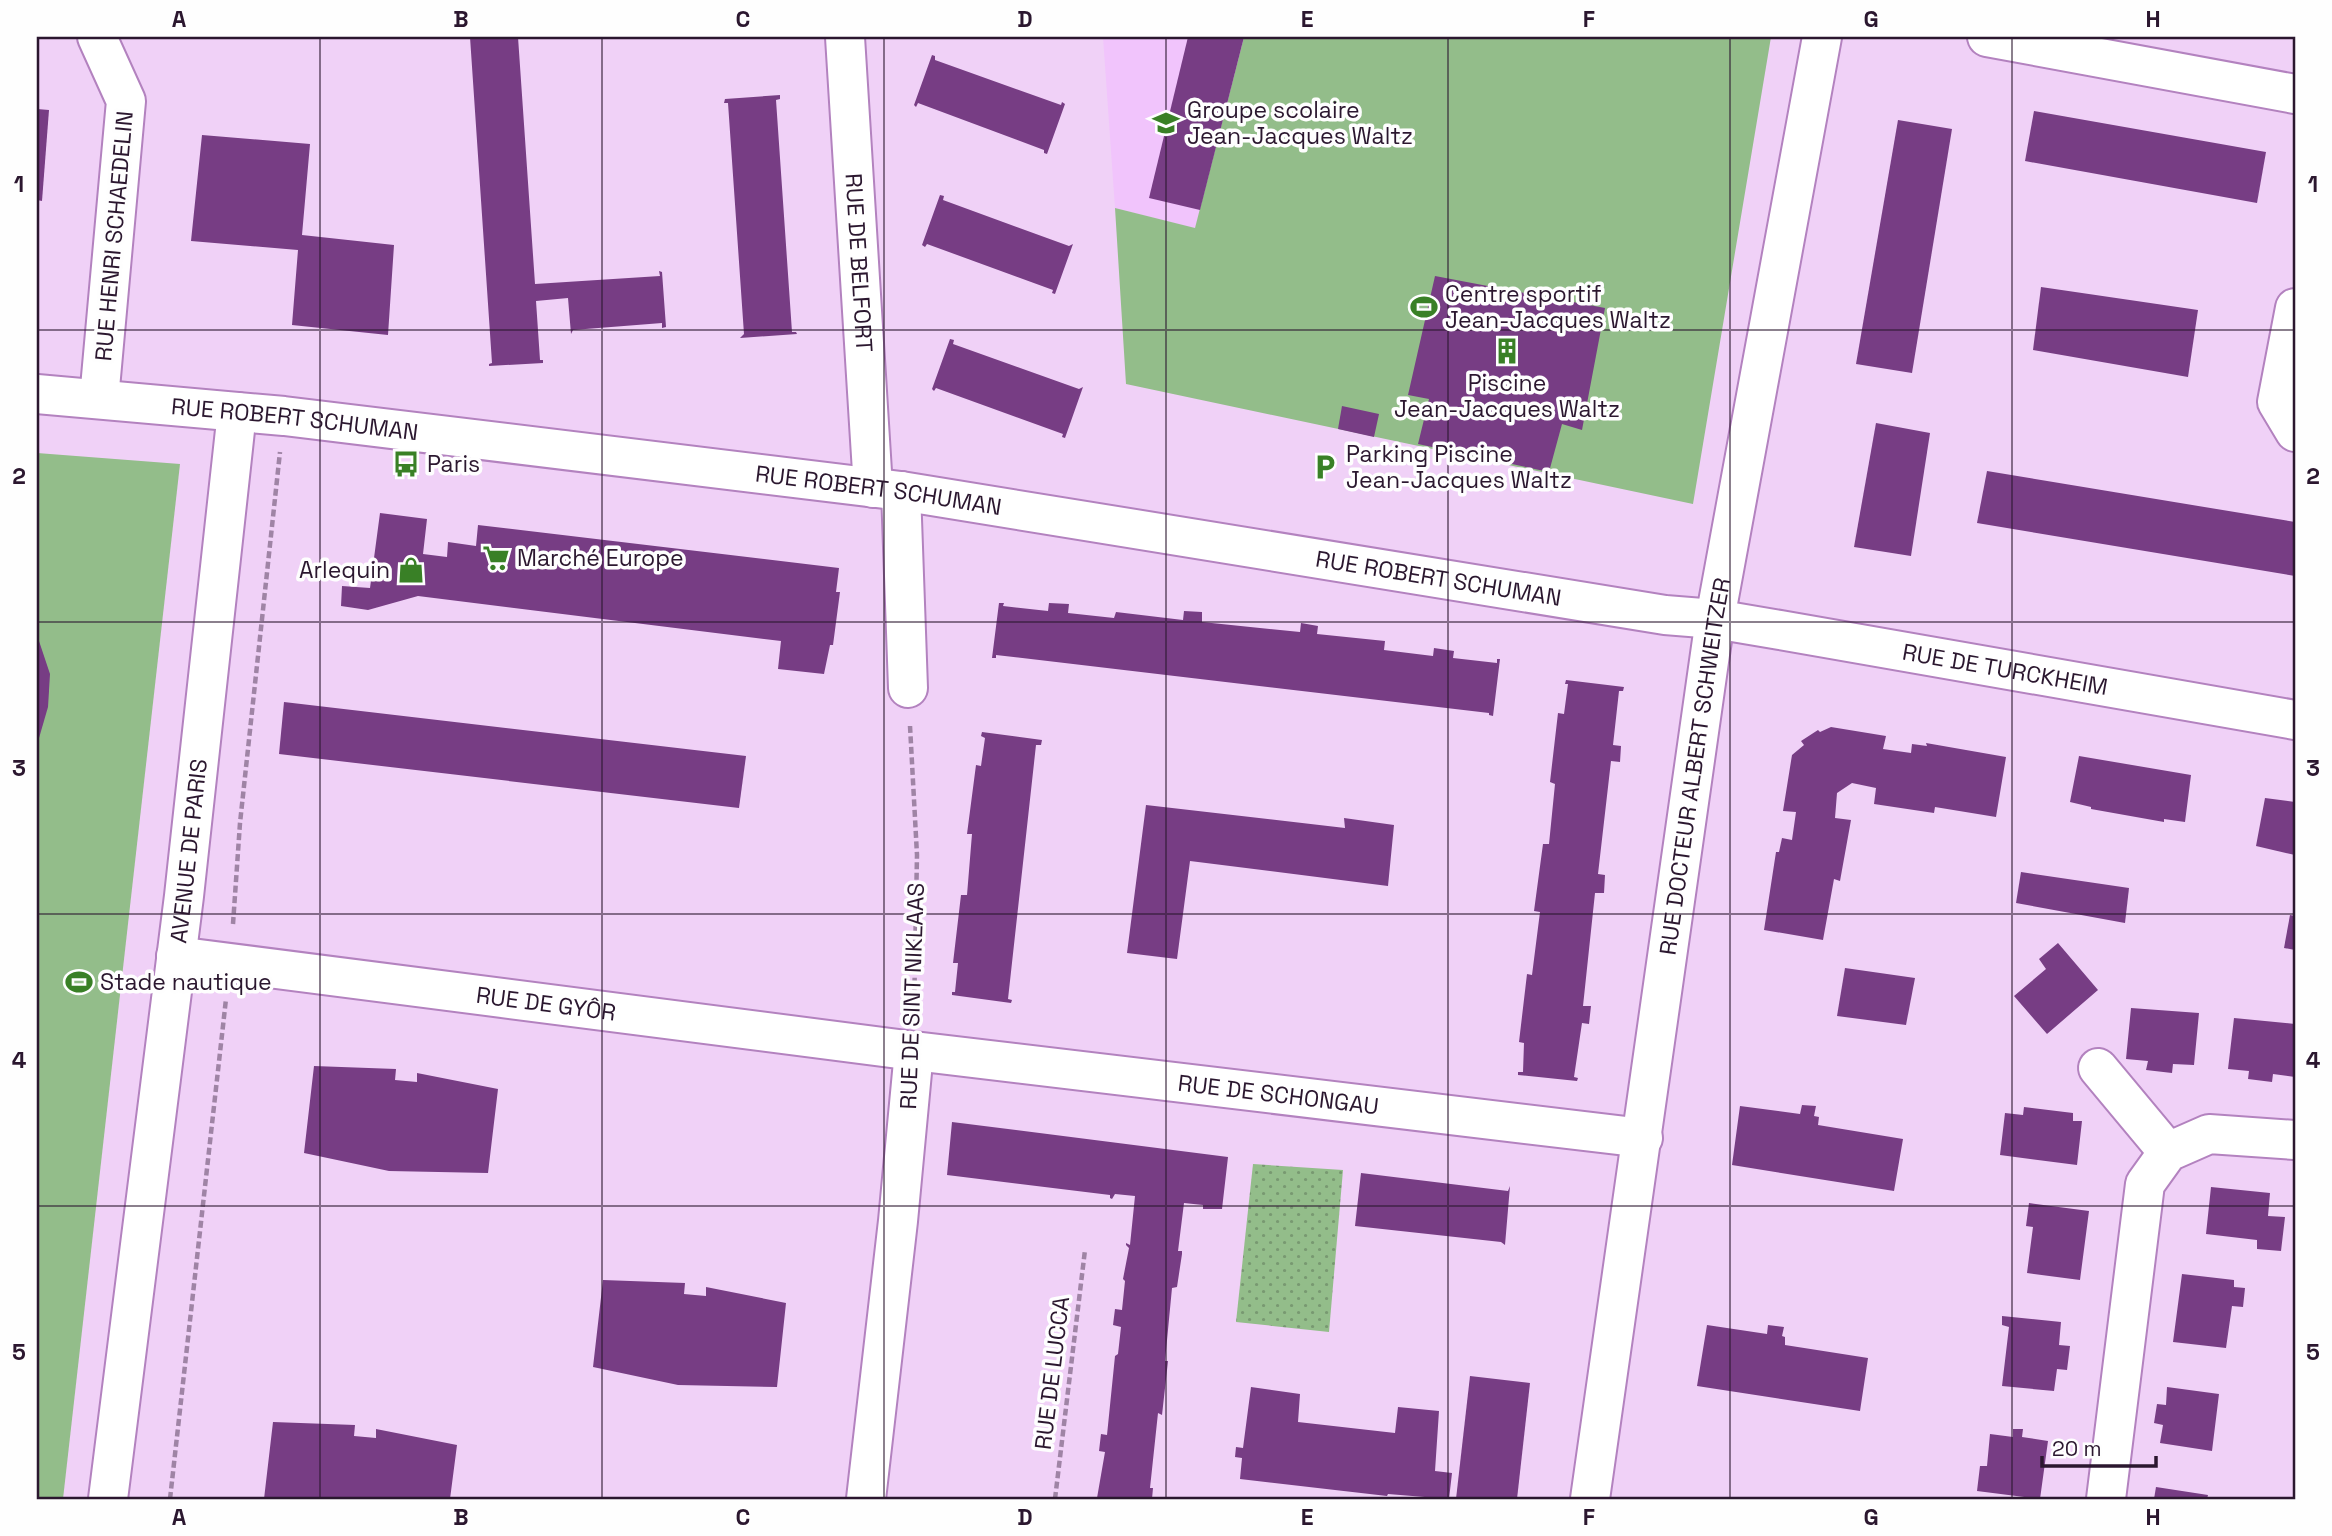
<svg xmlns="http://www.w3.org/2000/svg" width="2332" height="1536" font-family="'Space Grotesk',sans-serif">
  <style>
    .built { fill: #f1c4fc }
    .grass { fill: #93bd8a }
    .garden { fill: url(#garden-dots) }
    .building { fill: #773d84 }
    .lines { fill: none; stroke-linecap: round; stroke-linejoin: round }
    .minor-casing { stroke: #b382bf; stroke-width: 42 }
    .path { stroke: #9f84a5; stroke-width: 4.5; stroke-dasharray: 7 3.5; stroke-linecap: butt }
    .minor { stroke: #fff; stroke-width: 38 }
    .grid { fill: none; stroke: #2b172f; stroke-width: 2; stroke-opacity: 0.55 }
    .labels { text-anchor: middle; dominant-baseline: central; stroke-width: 7; stroke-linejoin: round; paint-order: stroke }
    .poi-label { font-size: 23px; fill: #2b172f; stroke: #fefefe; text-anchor: start }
    .street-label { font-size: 23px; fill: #2b172f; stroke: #fefefe }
    .neatline { fill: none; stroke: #2b172f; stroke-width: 2.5 }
    .grid-label { font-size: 23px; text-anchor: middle; font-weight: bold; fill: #2b172f }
  </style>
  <defs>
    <pattern id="garden-dots" width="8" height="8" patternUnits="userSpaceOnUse" patternTransform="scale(1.75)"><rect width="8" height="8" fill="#93bd8a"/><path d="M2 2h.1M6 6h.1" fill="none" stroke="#789971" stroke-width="1.8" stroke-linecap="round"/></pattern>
  </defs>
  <rect width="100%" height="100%" fill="#f0d1f7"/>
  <polygon class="built" points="1103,37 1244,37 1195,229 1115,208"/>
  <g class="grass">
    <polygon points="1244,37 1771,37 1693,504 1126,384 1115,208 1195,228"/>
    <polygon points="37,453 180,464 63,1499 37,1499"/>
  </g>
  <polygon class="garden" points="1253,1164 1343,1170 1329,1332 1236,1322"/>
  <g class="building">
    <polygon points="470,37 518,37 535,284 660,276 659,271 662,272 666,327 662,328 662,323 573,330 571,334 568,298 536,301 540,360 543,360 543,363 489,366 489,364 492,363"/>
    <polygon points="1188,37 1244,37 1200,210 1149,198"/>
    <polygon points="932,55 935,56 935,60 1061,105 1062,102 1065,104 1047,154 1044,153 1044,150 918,103 916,107 914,105"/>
    <polygon points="780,95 780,99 776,100 792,332 796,332 797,334 740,338 744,334 728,103 724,103 725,99"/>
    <polygon points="37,109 49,110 42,201 37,200"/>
    <polygon points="2034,111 2266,152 2257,203 2025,161"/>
    <polygon points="1898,120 1952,129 1912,373 1856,364"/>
    <polygon points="202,135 310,144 302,235 394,245 388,335 292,325 298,250 191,241"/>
    <polygon points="940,195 944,196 943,200 1069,246 1073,244 1055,294 1052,293 1053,290 927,244 925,247 922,245"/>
    <polygon points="1435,276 1605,308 1582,430 1562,424 1549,472 1418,444 1429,399 1408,395"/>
    <polygon points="2041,287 2198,310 2188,377 2033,350"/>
    <polygon points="950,339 954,340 953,344 1079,389 1083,387 1065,438 1062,437 1063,434 936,388 934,391 932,389"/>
    <polygon points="1342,406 1379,414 1374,437 1338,429"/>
    <polygon points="1876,423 1930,433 1911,556 1854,547"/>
    <polygon points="1987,471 2295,522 2295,576 1977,523"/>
    <polygon points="380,513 427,519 423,554 447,557 448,542 476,546 478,525 839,568 836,592 840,592 833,645 830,645 824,674 778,669 781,641 418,596 368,610 341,606 342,586 370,588"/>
    <polygon points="999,603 1004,603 1003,606 1048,611 1049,603 1069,604 1068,613 1114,618 1116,612 1183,620 1184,611 1202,612 1202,622 1300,632 1301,623 1318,626 1317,634 1385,641 1384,650 1433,656 1434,648 1454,651 1453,658 1497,663 1497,659 1500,659 1493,716 1489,715 1489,713 996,655 996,658 992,658"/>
    <polygon points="37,635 50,674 48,707 37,745"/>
    <polygon points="1566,680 1624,687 1623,691 1619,691 1613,745 1621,746 1620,762 1611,761 1598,874 1605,875 1604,893 1595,893 1583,1006 1591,1006 1589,1024 1582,1023 1574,1077 1578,1078 1577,1081 1518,1075 1518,1072 1523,1072 1524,1043 1519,1042 1527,974 1532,975 1540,912 1534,911 1543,844 1549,844 1555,784 1550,782 1558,713 1564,714 1568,684 1565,684"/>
    <polygon points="284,702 746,756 739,808 279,754"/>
    <polygon points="1831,727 1886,736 1883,749 1911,753 1912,744 1927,746 1926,743 2006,757 1996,817 1935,807 1934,813 1874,804 1876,788 1852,783 1837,793 1835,818 1851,820 1840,881 1834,879 1823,940 1764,930 1776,852 1779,852 1782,838 1792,840 1796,812 1783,811 1792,755 1804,745 1801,741 1818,730 1820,732"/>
    <polygon points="982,732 1042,740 1041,745 1036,745 1008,999 1012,1000 1011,1003 952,995 952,992 955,992 958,963 953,963 961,895 967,895 972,834 967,834 976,765 981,766 985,738 981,736"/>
    <polygon points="2079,756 2191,775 2185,822 2164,819 2164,822 2091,809 2091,807 2070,802"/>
    <polygon points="2265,798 2295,802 2295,855 2256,846"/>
    <polygon points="1146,805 1345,828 1344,818 1394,825 1388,886 1190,861 1177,959 1127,953"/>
    <polygon points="2021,872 2129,888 2125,923 2016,903"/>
    <polygon points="2290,915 2295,916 2295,950 2284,948"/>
    <polygon points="2058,943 2098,990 2047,1034 2014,996 2046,969 2039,959"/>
    <polygon points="1845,968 1915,978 1906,1025 1837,1016"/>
    <polygon points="2131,1008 2199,1013 2194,1065 2173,1064 2172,1073 2146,1070 2148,1061 2126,1059"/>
    <polygon points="2234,1018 2295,1024 2295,1077 2273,1074 2272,1082 2248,1079 2249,1071 2228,1069"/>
    <polygon points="314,1066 396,1069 395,1080 417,1082 417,1073 498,1089 488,1173 389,1171 304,1153"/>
    <polygon points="1802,1105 1816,1106 1814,1116 1819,1117 1818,1125 1903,1139 1894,1191 1732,1165 1740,1106 1800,1114"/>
    <polygon points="2024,1107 2073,1113 2073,1121 2082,1121 2077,1165 2000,1155 2005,1113 2023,1115"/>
    <polygon points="952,1122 1228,1157 1222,1209 1203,1209 1203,1205 1184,1203 1178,1251 1182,1251 1182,1254 1177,1287 1172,1288 1165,1361 1168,1361 1162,1415 1158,1413 1150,1488 1153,1488 1152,1499 1097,1498 1105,1452 1099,1451 1101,1434 1107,1435 1115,1356 1118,1354 1121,1327 1113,1325 1115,1309 1122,1310 1125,1281 1123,1279 1129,1248 1126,1245 1126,1243 1130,1245 1135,1196 1115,1194 1112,1199 1110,1198 1110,1195 947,1175"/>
    <polygon points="1361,1173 1508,1191 1510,1186 1505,1245 1501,1242 1355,1226"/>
    <polygon points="2211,1187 2270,1193 2268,1216 2285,1217 2281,1251 2257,1249 2257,1240 2206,1234"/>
    <polygon points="2029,1203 2089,1211 2080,1280 2027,1273 2033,1227 2026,1226"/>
    <polygon points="2182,1274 2234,1280 2234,1287 2245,1288 2243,1307 2232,1306 2226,1348 2173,1342"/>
    <polygon points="603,1280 685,1283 684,1294 706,1296 706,1287 786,1303 777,1387 678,1385 593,1367"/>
    <polygon points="2002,1316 2061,1322 2059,1345 2070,1346 2067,1370 2057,1369 2054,1391 2002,1386 2009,1327 2002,1325"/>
    <polygon points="1707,1325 1767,1334 1768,1325 1784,1327 1782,1336 1785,1337 1785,1345 1868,1358 1860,1411 1697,1386"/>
    <polygon points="1470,1376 1530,1383 1517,1499 1456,1499"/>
    <polygon points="1251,1387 1300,1394 1298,1422 1395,1433 1398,1407 1439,1411 1435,1471 1452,1473 1449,1499 1388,1494 1387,1496 1240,1479 1242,1458 1235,1457 1236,1447 1243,1448"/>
    <polygon points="2167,1387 2219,1394 2212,1451 2160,1443 2163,1425 2154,1423 2157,1404 2166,1405"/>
    <polygon points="273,1422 355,1425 354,1436 376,1438 376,1429 457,1445 450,1499 264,1499"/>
    <polygon points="2013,1429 2023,1429 2022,1437 2048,1441 2040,1499 1977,1491 1980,1466 1987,1466 1990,1434 2013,1437"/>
    <polygon points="2156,1487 2208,1495 2207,1499 2154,1499"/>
  </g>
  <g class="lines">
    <g class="minor-casing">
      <g id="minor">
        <polyline points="97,37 126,101 99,399"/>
        <path id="s1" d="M845 37 873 488"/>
        <polyline points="1987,37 2295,94"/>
        <polyline points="2295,308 2277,402 2295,432"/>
        <path id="s2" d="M37 394 284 416 901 491 1665 615 1715 619 1780 630 2295 720"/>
        <polyline points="901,491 908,688"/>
        <path id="s3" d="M176 956 914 1051 1643 1138"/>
        <polyline points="2098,1068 2168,1152"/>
        <path id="s4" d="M108 1499 184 896 237 412"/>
        <polyline points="866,1499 898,1221 914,1051"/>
        <path id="s5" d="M1590 1499 1715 619 1822 37"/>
        <polyline points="2106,1499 2145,1184 2168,1152 2209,1134 2295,1140"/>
      </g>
    </g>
    <g class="path">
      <polyline points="910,726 917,855 914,1011"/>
      <polyline points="233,924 240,823 280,452"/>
      <polyline points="170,1499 226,999"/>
      <polyline points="1055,1499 1085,1250"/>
    </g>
    <use href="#minor" class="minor"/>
  </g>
  <path class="grid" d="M320 37V1499M602 37V1499M884 37V1499M1166 37V1499M1448 37V1499M1730 37V1499M2012 37V1499M37 330H2295M37 622H2295M37 914H2295M37 1206H2295"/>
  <defs>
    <g id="school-bare" transform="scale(2.1)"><path d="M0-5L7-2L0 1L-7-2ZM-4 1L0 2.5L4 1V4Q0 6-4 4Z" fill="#398026" stroke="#fefefe" stroke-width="2.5" paint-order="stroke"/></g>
    <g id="stadium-bare" transform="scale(2.1)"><path d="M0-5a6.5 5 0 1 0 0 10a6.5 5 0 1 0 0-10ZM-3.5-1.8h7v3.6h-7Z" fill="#398026" stroke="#fefefe" stroke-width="2.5" paint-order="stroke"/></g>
    <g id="building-bare" transform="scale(2.1)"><path d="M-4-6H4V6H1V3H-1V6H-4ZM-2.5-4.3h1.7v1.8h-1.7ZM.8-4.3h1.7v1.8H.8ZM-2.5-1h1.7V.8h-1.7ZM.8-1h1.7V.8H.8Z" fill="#398026" stroke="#fefefe" stroke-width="2.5" paint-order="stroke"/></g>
    <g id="bus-bare" transform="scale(2.1)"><path d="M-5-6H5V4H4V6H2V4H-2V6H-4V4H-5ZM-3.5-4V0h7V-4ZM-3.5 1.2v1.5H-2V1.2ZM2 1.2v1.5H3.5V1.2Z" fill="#398026" stroke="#fefefe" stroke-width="2.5" paint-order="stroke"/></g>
    <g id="parking-bare" transform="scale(2.1)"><path d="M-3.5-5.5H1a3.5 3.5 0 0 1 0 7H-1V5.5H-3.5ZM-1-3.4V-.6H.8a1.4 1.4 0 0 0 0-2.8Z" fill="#398026" stroke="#fefefe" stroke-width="2.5" paint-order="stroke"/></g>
    <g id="supermarket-bare" transform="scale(2.1)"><path d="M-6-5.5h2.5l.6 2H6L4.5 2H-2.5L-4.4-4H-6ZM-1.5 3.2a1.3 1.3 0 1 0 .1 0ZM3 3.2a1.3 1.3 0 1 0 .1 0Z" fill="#398026" stroke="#fefefe" stroke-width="2.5" paint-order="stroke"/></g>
    <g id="shop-bare" transform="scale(2.1)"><path d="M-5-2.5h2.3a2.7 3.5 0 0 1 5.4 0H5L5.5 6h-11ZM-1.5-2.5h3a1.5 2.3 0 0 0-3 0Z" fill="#398026" stroke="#fefefe" stroke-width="2.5" paint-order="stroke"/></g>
  </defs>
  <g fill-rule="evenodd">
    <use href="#school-bare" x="1166" y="123"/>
    <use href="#stadium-bare" x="1424" y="307"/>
    <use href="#building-bare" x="1507" y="351"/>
    <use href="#bus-bare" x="406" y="464"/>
    <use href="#parking-bare" x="1325" y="467"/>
    <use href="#supermarket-bare" x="496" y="558"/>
    <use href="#shop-bare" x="411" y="570"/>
    <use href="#stadium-bare" x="79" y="982"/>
  </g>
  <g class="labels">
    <g class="poi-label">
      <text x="1187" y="110">Groupe scolaire<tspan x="1187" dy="26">Jean-Jacques Waltz</tspan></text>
      <text x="1445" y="294">Centre sportif<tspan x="1445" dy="26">Jean-Jacques Waltz</tspan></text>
      <text x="1507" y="383" text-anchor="middle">Piscine<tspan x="1507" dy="26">Jean-Jacques Waltz</tspan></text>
      <text x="1346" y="454">Parking Piscine<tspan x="1346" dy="26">Jean-Jacques Waltz</tspan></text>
      <text x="427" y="464">Paris</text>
      <text x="517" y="558">Marché Europe</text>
      <text x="390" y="570" text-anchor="end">Arlequin</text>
      <text x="100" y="982">Stade nautique</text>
    </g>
    <g class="street-label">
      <text transform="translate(114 236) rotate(-85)">RUE HENRI SCHAEDELIN</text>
      <text stroke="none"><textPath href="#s1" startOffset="226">RUE DE BELFORT</textPath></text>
      <text stroke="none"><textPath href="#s2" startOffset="259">RUE ROBERT SCHUMAN</textPath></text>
      <text stroke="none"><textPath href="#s2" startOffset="847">RUE ROBERT SCHUMAN</textPath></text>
      <text stroke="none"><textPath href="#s2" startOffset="1414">RUE ROBERT SCHUMAN</textPath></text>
      <text stroke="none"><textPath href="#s2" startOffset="1988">RUE DE TURCKHEIM</textPath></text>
      <text stroke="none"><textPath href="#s5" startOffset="740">RUE DOCTEUR ALBERT SCHWEITZER</textPath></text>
      <text stroke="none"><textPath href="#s4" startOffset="653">AVENUE DE PARIS</textPath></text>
      <text transform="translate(912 996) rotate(-88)">RUE DE SINT NIKLAAS</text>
      <text stroke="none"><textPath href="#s3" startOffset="373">RUE DE GYÔR</textPath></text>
      <text stroke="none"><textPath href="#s3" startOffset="1111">RUE DE SCHONGAU</textPath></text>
      <text transform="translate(1052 1373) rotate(-83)">RUE DE LUCCA</text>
    </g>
  </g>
  <rect width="2332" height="1536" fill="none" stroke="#fefefe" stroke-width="77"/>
  <path d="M2042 1456v10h114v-10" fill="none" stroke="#2b172f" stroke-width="3.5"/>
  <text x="2052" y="1456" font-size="21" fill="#2b172f" stroke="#fefefe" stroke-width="5" paint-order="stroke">20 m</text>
  <rect x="38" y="38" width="2256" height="1460" class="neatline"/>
  <g class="grid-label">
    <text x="179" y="27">A</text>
    <text x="461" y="27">B</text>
    <text x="743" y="27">C</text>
    <text x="1025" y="27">D</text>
    <text x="1307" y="27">E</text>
    <text x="1589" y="27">F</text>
    <text x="1871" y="27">G</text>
    <text x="2153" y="27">H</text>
    <text x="19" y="192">1</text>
    <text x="2313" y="192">1</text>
    <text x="19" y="484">2</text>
    <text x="2313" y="484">2</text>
    <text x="19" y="776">3</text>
    <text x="2313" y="776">3</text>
    <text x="19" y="1068">4</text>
    <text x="2313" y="1068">4</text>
    <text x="19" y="1360">5</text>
    <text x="2313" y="1360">5</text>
    <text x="179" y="1525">A</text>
    <text x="461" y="1525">B</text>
    <text x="743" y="1525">C</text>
    <text x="1025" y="1525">D</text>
    <text x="1307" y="1525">E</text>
    <text x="1589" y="1525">F</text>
    <text x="1871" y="1525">G</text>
    <text x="2153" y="1525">H</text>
  </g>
</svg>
